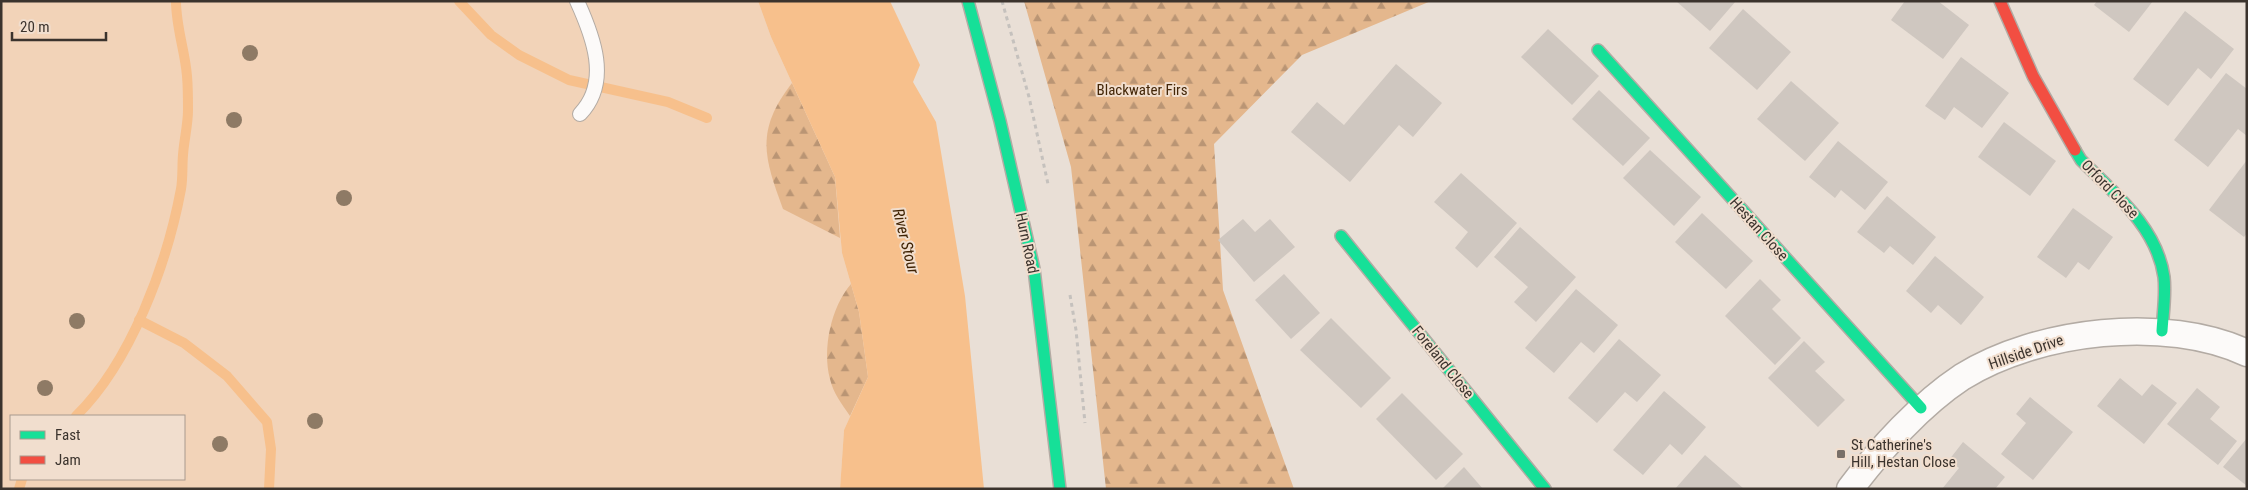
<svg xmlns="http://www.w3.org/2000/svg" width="2248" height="490" font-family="'Roboto Condensed',sans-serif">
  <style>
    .grass { fill: #f2d3b8; fill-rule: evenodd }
    .forest { fill: url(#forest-firs) }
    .water { fill: #f7c08c }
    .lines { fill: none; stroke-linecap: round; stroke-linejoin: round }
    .stream { stroke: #f7c08c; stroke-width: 10 }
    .building { fill: #cfc7c0 }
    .lane-casing { stroke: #b3aba4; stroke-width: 16 }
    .street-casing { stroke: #b3aba4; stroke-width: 29 }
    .fast-casing { stroke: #b3aba4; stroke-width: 14 }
    .jam-casing { stroke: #b3aba4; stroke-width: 14 }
    .path { stroke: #c5c1bd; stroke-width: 3; stroke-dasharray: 4 4; stroke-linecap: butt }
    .lane { stroke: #fcfaf9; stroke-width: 14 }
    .street { stroke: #fcfaf9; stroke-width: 26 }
    .fast { stroke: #16e098; stroke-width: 11 }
    .jam { stroke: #f24e42; stroke-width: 11 }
    .tree { fill: #8e7a65 }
    .poi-dot { fill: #786f68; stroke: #f1dece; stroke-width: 2 }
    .labels { text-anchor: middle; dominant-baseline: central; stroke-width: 4; stroke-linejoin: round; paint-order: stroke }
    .park-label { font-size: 15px; fill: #442708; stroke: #f1dece }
    .street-label { font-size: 15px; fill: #3b332d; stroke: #f1dece }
    .poi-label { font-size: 15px; fill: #3b332d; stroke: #f1dece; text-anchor: start }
    .water-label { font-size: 16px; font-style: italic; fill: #3f2203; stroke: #f1dece }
  </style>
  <defs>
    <pattern id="forest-firs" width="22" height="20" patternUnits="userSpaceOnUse" patternTransform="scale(1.25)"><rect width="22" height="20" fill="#e4b78d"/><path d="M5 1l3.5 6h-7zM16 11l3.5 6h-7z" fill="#ba9574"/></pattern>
  </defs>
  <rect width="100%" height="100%" fill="#e9dfd6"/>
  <path class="grass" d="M1 1H758L771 37 835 177 842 253 859 312 868 377 844 430 840 489H1ZM11 416H184V479H11Z"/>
  <g class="forest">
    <polygon points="1024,1 1431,1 1302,55 1214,144 1223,290 1294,489 1106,489 1071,167"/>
    <path d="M792 83 835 177 840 238 783 209C764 157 755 131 792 83Z"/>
    <path d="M851 284 859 312 868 377 850 416C842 404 833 393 830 379 822 349 831 307 851 284Z"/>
  </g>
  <polygon class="water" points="758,1 890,1 920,65 913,82 936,122 965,296 984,489 840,489 844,430 868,377 859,312 842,253 835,177 771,37"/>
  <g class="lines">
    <g class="stream">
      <polyline points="459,1 491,35 519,55 569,80 668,102 707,118"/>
      <polyline points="139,320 184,343 227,376 267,422 271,449 269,489"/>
      <path d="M76 416C131 362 167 264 181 189 183 178 182 166 183 155 184 140 188 125 188 110 188 99 188 87 187 76 185 51 176 27 176 1"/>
      <polyline points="19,489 22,479"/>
    </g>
  </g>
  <g class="building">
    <polygon points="1676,1 1736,1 1710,31"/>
    <polygon points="1905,1 1938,1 1969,25 1943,59 1891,20"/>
    <polygon points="2097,1 2153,1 2129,32 2094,5"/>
    <polygon points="1743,9 1791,52 1757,90 1709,48"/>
    <polygon points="2185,11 2234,49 2211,79 2198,68 2168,106 2133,79"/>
    <polygon points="1548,29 1599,76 1572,105 1521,57"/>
    <polygon points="1961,57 2009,93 1982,128 1954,107 1945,120 1925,106"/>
    <polygon points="1396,64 1442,103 1413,137 1399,125 1350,182 1291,132 1317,102 1344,125"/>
    <polygon points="2226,73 2247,89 2247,136 2238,129 2208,167 2174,140"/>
    <polygon points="1791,81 1839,123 1805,161 1757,119"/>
    <polygon points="1599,90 1650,138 1623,166 1572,119"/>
    <polygon points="2004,122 2056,161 2030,196 1978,157"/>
    <polygon points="1838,141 1888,182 1865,210 1841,190 1835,198 1809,177"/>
    <polygon points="1650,150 1701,197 1674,226 1623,178"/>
    <polygon points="2247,160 2247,233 2244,237 2209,210"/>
    <polygon points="1461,173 1517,223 1477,268 1455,248 1468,232 1434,202"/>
    <polygon points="1887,196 1936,237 1913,265 1890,246 1884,253 1857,232"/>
    <polygon points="2073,208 2113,237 2089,270 2078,262 2066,278 2037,257"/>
    <polygon points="1702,213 1753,261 1726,289 1675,242"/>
    <polygon points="1243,219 1255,232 1270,219 1295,247 1254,282 1218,240"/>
    <polygon points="1520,227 1576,277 1536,322 1514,302 1528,287 1494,257"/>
    <polygon points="1935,256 1984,297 1961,325 1938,305 1931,313 1906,291"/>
    <polygon points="1284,274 1320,313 1291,339 1255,300"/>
    <polygon points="1760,279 1781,300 1772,309 1801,338 1775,365 1725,316"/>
    <polygon points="1576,289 1618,325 1594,353 1581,342 1554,373 1525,348"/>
    <polygon points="1331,318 1391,378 1361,408 1300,350"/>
    <polygon points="1619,339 1661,375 1637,402 1625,392 1597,423 1568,398"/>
    <polygon points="1804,341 1825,362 1815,371 1845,400 1818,427 1768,378"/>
    <polygon points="2120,378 2142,396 2152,384 2177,403 2144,444 2097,406"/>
    <polygon points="2197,388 2220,407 2210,419 2237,441 2218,465 2167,424"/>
    <polygon points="1664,391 1706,427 1682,455 1670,444 1643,475 1613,450"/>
    <polygon points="1402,393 1463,454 1436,480 1376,419"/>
    <polygon points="2030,397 2073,432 2033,480 2001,454 2026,423 2016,414"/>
    <polygon points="2247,438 2247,486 2223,467"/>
    <polygon points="1963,442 2005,477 1995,489 1942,489 1959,468 1949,460"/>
    <polygon points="1705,455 1744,489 1675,489"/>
    <polygon points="1464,467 1483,489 1442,489"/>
  </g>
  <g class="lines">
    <g class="lane-casing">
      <path id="lane" d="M577 1C593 36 611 82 580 114"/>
    </g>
    <g class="street-casing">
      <path id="street" d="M1850 489C1880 449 1921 404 1962 377 2037 330 2166 315 2247 353"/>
    </g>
    <g class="fast-casing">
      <g id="fast">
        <polyline points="968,1 1000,121 1034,269 1060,489"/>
        <polyline points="1598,50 1921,408"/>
        <path d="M2075 150 2081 160C2114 193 2157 227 2164 277 2166 294 2163 314 2162 331"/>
        <polyline points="1341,236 1545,489"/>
      </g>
    </g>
    <g class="jam-casing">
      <polyline id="jam" points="2000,1 2033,76 2075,150"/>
    </g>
    <g class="path">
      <polyline points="1002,1 1029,97 1048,184"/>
      <polyline points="1070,295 1076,330 1085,423"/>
    </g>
    <use href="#lane" class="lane"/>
    <use href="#street" class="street"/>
    <use href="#fast" class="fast"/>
    <use href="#jam" class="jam"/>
  </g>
  <g class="tree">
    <circle cx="250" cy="53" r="8"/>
    <circle cx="234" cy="120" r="8"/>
    <circle cx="344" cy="198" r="8"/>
    <circle cx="77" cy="321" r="8"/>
    <circle cx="45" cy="388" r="8"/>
    <circle cx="315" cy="421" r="8"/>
    <circle cx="220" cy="444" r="8"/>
  </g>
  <rect class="poi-dot" x="1836" y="449" width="10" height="10" rx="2.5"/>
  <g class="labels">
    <g class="park-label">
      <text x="1142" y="90">Blackwater Firs</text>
    </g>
    <g class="street-label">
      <text transform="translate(2110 189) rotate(46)">Orford Close</text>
      <text transform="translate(1759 229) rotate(48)">Hestan Close</text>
      <text transform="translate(1027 243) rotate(78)">Hurn Road</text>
      <text transform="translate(2026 352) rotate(-19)">Hillside Drive</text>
      <text transform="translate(1443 362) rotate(51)">Foreland Close</text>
    </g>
    <g class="poi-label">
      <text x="1851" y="445">St Catherine's<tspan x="1851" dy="17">Hill, Hestan Close</tspan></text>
    </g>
    <g class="water-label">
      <text transform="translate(906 241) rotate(76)">River Stour</text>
    </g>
  </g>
  <rect width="2248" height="490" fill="none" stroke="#3b332d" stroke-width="5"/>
  <rect x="10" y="415" width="175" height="65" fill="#f1dece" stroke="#a89a8e"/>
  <rect x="20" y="431" width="25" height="8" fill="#16e098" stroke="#a89a8e"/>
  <text x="55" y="440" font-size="15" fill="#3b332d">Fast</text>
  <rect x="20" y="456" width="25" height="8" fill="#f24e42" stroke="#a89a8e"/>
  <text x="55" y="465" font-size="15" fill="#3b332d">Jam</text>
  <path d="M12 32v8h94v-8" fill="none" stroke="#3b332d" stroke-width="2.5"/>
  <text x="20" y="32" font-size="15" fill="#3b332d" stroke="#f1dece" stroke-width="4" paint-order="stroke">20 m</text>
</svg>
